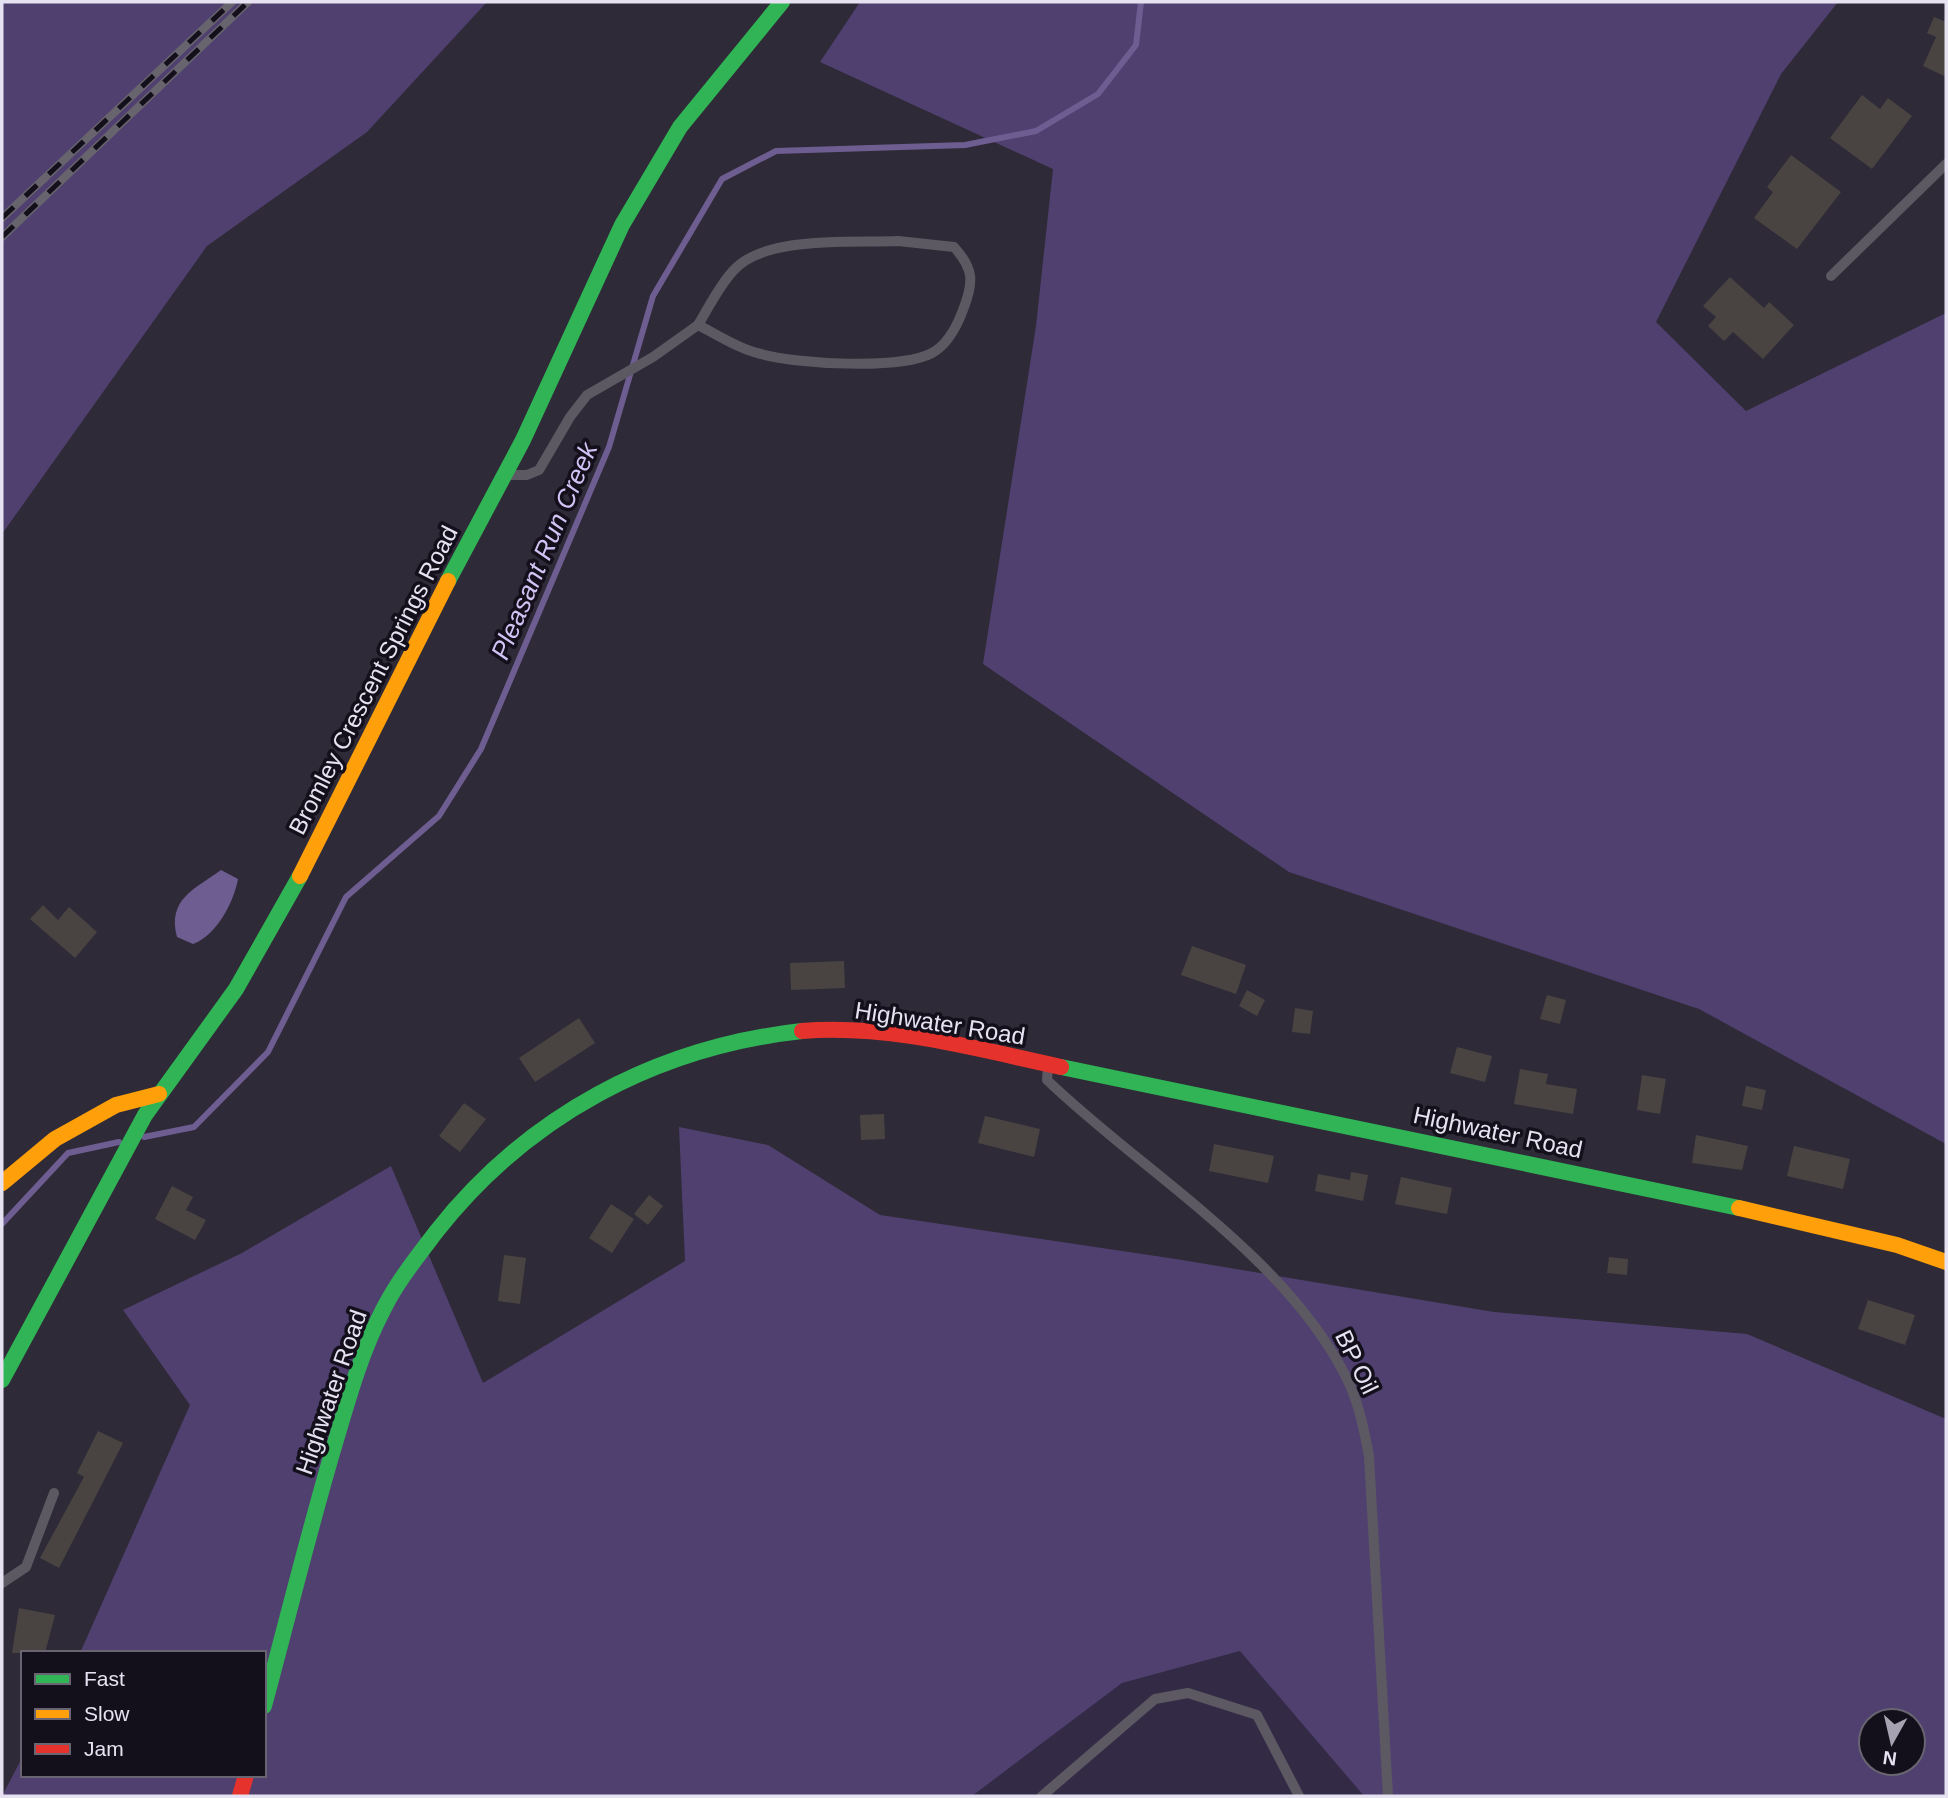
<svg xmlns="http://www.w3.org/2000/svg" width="1948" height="1798" font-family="Arial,sans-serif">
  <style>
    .built { fill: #332b46 }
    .forest { fill: #504070; fill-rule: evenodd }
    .water { fill: #6e5d91 }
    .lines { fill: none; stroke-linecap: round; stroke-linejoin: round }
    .stream { stroke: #6e5d91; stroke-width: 6 }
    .building { fill: #494442 }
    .lane { stroke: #5c5962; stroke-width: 10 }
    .fast { stroke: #30b455; stroke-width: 16 }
    .slow { stroke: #ff9f0a; stroke-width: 16 }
    .jam { stroke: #e5322d; stroke-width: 16 }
    .rail-casing { stroke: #67646e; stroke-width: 8 }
    .rail { stroke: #13101b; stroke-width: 5; stroke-dasharray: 16; stroke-linecap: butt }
    .labels { text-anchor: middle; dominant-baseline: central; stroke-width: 7; stroke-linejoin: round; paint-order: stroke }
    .street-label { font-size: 24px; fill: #e7e2f2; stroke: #13101b }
    .water-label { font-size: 26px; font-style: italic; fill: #d2c3f5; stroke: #13101b }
  </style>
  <rect width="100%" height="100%" fill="#2e2a37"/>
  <polygon class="built" points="1241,1651 1364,1796 972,1796 1122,1683"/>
  <g class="forest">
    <polygon points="2,2 487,2 367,132 207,246 2,534"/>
    <polygon points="860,2 1838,2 1781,74 1656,322 1746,411 1946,313 1946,1144 1699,1009 1289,872 983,664 1036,326 1053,169 820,62"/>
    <path d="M679 1127 768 1145 880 1215 1176 1259 1494 1312 1747 1334 1946 1419V1796H1364L1240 1651 1122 1683 972 1796H2L23 1756V1775H264V1653H80L190 1405 123 1310 242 1253 391 1166 483 1383 685 1261ZM1871 1721H1913V1763H1871Z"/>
  </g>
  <path class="water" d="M221 870 238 879C234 902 216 936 193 944L177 937C167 899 195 889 221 870Z"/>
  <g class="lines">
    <g class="stream">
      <polyline points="144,1137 194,1127 268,1052 346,897 439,816 481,749 609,447 653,296 722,179 776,151 965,145 1036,131 1098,94 1136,45 1141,2"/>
      <polyline points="2,1224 68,1153 119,1142"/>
    </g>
  </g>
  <g class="building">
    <polygon points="1946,16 1946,77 1923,66 1936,37 1927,33 1934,17 1944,21"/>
    <polygon points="1862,95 1880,109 1888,98 1912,116 1872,169 1830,138"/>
    <polygon points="1791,155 1841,192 1797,249 1754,218 1773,192 1767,187"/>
    <polygon points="1730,277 1764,308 1769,302 1794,325 1763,359 1733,332 1724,341 1708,326 1716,317 1703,306"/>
    <polygon points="43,905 58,920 69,907 97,932 75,958 30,919"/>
    <polygon points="1192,946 1246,965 1236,994 1181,975"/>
    <polygon points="844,961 845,988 791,990 790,963"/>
    <polygon points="1247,990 1265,1000 1257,1016 1239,1006"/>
    <polygon points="1547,995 1566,1000 1560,1024 1540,1019"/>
    <polygon points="1295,1008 1313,1011 1310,1034 1292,1032"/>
    <polygon points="579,1018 595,1043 535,1082 519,1058"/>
    <polygon points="1457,1047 1492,1056 1485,1082 1450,1073"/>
    <polygon points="1520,1069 1548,1074 1546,1084 1577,1089 1573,1114 1514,1104"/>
    <polygon points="1642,1075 1666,1079 1660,1114 1637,1110"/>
    <polygon points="1746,1086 1766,1090 1762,1110 1742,1106"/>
    <polygon points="464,1103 486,1119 460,1152 439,1136"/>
    <polygon points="884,1114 885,1139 861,1140 860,1115"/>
    <polygon points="985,1116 1040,1129 1034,1157 978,1143"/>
    <polygon points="1696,1135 1748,1146 1742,1170 1692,1163"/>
    <polygon points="1214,1144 1274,1156 1268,1183 1209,1171"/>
    <polygon points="1794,1146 1850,1159 1843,1189 1787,1176"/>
    <polygon points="1351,1172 1368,1175 1363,1201 1315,1191 1318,1174 1350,1180"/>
    <polygon points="1401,1177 1452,1188 1447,1214 1395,1204"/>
    <polygon points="172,1186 193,1197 186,1210 206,1220 195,1240 155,1219"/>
    <polygon points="649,1195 663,1206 648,1225 634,1214"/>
    <polygon points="611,1204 634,1219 612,1253 589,1238"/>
    <polygon points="504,1255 526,1258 520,1304 498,1301"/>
    <polygon points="1609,1257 1628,1259 1627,1275 1607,1273"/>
    <polygon points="1868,1300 1915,1315 1905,1345 1858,1329"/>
    <polygon points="98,1431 123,1443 59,1568 40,1558 84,1477 77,1473"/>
    <polygon points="19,1608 55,1615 45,1653 12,1653"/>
  </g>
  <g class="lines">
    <g class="lane">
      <path d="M898 241 954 247C974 269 974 282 963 310 957 326 947 345 932 353 900 370 797 364 761 354 739 349 718 335 698 325 709 307 719 286 733 271 764 235 853 243 898 241Z"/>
      <polyline points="1831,276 1946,164"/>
      <polyline points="507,475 527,475 539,470 570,417 587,395 653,357 698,325"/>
      <path d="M1048 1066 1047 1080C1143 1172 1284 1255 1345 1375 1358 1399 1364 1429 1369 1456L1388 1796"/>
      <polyline points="2,1583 26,1567 54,1493"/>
      <polyline points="1042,1796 1155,1699 1188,1693 1257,1715 1299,1796"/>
    </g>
    <g class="fast">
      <polyline points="448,581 523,440 622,225 680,127 782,2"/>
      <polyline points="1061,1067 1739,1208"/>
      <polyline points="2,1380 145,1115 236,989 300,876"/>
      <path d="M264 1706C287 1621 308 1535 333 1450 347 1403 360 1354 383 1310 397 1282 417 1257 436 1232 527 1116 656 1047 802 1031"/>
    </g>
    <g class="slow">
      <polyline points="300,876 448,581"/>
      <polyline points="2,1183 55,1139 116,1105 159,1094"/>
      <polyline points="1739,1208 1897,1245 1946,1262"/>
    </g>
    <g class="jam">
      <path d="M802 1031C889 1024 977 1049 1061 1067"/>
      <polyline points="240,1796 246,1775"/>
    </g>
    <g class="rail-casing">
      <g id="rail">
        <polyline points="2,218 232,2"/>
        <polyline points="2,237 248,2"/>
      </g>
    </g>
    <use href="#rail" class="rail"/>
  </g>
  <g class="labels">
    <g class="street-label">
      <text transform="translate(373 680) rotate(-63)">Bromley Crescent Springs Road</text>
      <text transform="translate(940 1023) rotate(9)">Highwater Road</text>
      <text transform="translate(1498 1132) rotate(12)">Highwater Road</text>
      <text transform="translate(1357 1362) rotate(64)">BP Oil</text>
      <text transform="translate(331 1392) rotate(-71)">Highwater Road</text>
    </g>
    <g class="water-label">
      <text transform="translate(544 551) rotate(-67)">Pleasant Run Creek</text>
    </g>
  </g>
  <rect width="1948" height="1798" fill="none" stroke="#e7e2f2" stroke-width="7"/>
  <rect x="21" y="1651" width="245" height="126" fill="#13101b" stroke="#686471" stroke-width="2"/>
  <rect x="35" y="1674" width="35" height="10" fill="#30b455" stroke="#686471" stroke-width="2"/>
  <text x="84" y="1686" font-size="21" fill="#e7e2f2">Fast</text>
  <rect x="35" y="1709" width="35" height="10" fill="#ff9f0a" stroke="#686471" stroke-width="2"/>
  <text x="84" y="1721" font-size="21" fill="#e7e2f2">Slow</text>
  <rect x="35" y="1744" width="35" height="10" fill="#e5322d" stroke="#686471" stroke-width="2"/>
  <text x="84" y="1756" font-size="21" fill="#e7e2f2">Jam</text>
  <g transform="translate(1892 1742) rotate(188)"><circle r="33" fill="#13101b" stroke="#686471" stroke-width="2"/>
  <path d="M0-5L12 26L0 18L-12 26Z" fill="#a6a2b1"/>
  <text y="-10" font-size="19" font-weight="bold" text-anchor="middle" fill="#e7e2f2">N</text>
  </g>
</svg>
